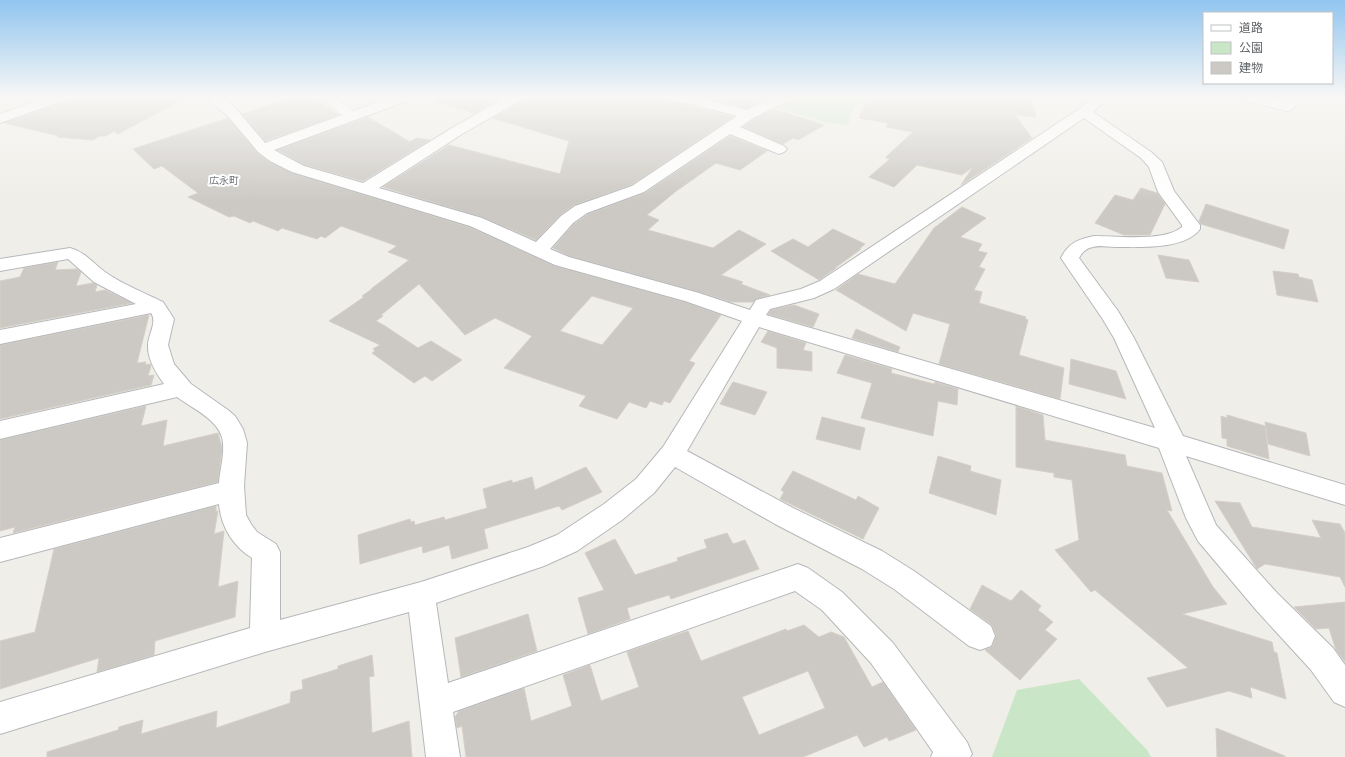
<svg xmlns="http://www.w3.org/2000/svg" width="1345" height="757" font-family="'Fira Sans','Noto Sans JP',sans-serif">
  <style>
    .green { fill: #c9e6c6 }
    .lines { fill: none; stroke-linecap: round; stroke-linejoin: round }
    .stream { fill: #aedffb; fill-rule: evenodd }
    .building { fill: #ccc9c4; stroke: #d5cfc6; fill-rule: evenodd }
    .street-casing { stroke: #b5b8bb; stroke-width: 2 }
    .street { fill: #fff; fill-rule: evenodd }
    .labels { text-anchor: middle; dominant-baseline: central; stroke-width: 4; stroke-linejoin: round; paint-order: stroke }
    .far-quarter-label { font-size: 10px; fill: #707579; stroke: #fff }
  </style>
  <rect width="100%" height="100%" fill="#f0eee8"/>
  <g class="green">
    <path d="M793 96H871C857 105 851 109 848 126L823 122 772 106Z"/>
    <polygon points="1079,679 1147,750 1151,757 992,757 1017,690"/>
  </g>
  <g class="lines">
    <polygon class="stream" points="315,96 320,96 331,104 326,105"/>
  </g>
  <g class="building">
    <polygon points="78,96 189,96 118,134 114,131 106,136 99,136 93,140 57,137 60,136 4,123"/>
    <polygon points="295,96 303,101 312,98 339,115 265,141 242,114"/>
    <polygon points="436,96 505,96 475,113 435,102"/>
    <polygon points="526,96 662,96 665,100 733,117 631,185 574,205 560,215 536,240 482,217 383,187 449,145 560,174 569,141 492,118 524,100"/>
    <polygon points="699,96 766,96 756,104 747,108"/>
    <polygon points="868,96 1031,96 1036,117 1015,115 1032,138 961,185 973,167 962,175 917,165 894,187 869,177 890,159 886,158 887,156 913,132 886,127 888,123 859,118"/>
    <polygon points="774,109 824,125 798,140 793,138 783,144 743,127 754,119"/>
    <polygon points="368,117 410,142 416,138 430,140 363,181 305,165 278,150"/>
    <path d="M228 118 257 153 269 162 292 173 469 227 555 266 685 302 721 315 689 361 695 363 670 403 664 401 662 405 650 401 646 408 629 402 617 419 579 406 586 396 504 368 532 336 495 318 465 335 419 284 381 315 383 316 376 321 385 326 418 348 431 341 462 360 432 381 425 376 414 383 372 353 375 351 373 349 380 345 329 321 364 297 362 296 372 289H371L409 260 388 252 397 246 341 226 325 238 321 236 317 239 282 228 278 231 253 221 250 223 234 216 229 217 188 197 198 193 162 166 154 169 133 149ZM592 296 633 308 602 345 560 331Z"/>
    <polygon points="730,136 767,151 740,170 716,163 675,192 647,215 659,220 648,230 713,248 739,230 766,244 721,275 743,282 741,284 770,295 756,299 753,302 731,302 699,292 569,256 553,248 574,224 588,214 645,193"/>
    <polygon points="1141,188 1157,193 1165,204 1150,235 1124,235 1095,223 1115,195 1133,200"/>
    <polygon points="1206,204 1289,230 1284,249 1201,224 1199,221"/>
    <polygon points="962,207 986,218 960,237 982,244 978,251 987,253 979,267 985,269 974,290 982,292 979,303 1026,317 1025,319 1028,320 1019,355 1064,368 1060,399 939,364 950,324 913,313 906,331 836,290 858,274 895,284 934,228"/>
    <polygon points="833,229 865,244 859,249 861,249 835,268 836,268 819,280 771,251 793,239 808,247"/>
    <polygon points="1158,255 1189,260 1199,282 1166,278"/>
    <polygon points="58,262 55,270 77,269 81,272 76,286 93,283 97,285 95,292 105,290 132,303 0,328 0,281 20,277 24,268"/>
    <polygon points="1273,271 1298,274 1299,277 1312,280 1318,302 1277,295"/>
    <polygon points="794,305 819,314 813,327 768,314 771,310"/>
    <polygon points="149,315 137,363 146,362 145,365 150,364 151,366 148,376 154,375 151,385 0,419 0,345"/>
    <polygon points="856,329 900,347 898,352 852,338"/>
    <polygon points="768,331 806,343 803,350 812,352 812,371 777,368 777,348 761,342"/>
    <polygon points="845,355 892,369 891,373 934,384 935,382 958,389 957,405 938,401 933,436 861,418 872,383 837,373"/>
    <polygon points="1071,359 1116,371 1126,399 1069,384"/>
    <polygon points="733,382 767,392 755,415 720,404"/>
    <polygon points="146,406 141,426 167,420 163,446 218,433 222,448 218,482 13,533 15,527 0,531 0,440"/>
    <polygon points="1016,406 1043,415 1045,440 1125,455 1127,466 1162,473 1172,511 1167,510 1213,587 1227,604 1182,614 1272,642 1274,652 1277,653 1286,699 1250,687 1252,698 1229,691 1167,707 1147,678 1188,668 1095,590 1091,592 1055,550 1079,540 1072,480 1054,477 1054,473 1016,467"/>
    <polygon points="1227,415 1265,426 1269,459 1227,446 1227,439 1222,438 1221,416 1227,418"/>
    <polygon points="822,417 865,428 860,450 816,439"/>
    <polygon points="1265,422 1306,433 1310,456 1268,444"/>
    <polygon points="938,456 971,466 970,471 1001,480 996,515 929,493"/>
    <polygon points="586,467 602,492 562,510 559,506 484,529 488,548 452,559 449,545 423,553 422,546 360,564 358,535 410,519 411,522 414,521 415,525 444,517 445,520 487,508 483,489 512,480 512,483 532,477 535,490"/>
    <polygon points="793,471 856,500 858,496 879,508 863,539 780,499 784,492 781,490"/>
    <polygon points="1215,501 1240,503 1252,527 1321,538 1312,520 1340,524 1345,533 1345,587 1340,577 1265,564 1257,569"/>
    <polygon points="216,506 216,511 218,511 214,534 224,531 218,587 238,581 235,617 155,641 154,655 97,672 99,658 0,689 0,641 35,632 54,549"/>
    <polygon points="727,533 733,544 745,540 759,569 671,599 669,595 627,608 630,619 588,634 578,598 604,590 585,553 615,539 635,575 678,561 677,558 707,548 704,540"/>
    <polygon points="982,585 1011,601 1021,590 1041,606 1038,610 1053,622 1045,630 1057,639 1020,680 985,650 992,647 996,635 992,625 970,609"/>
    <polygon points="1345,602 1345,662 1336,650 1329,628 1316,629 1294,607"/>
    <polygon points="528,614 537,651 461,677 455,638"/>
    <path d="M804 625 819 637 831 632 844 637 872 687 883 682 916 730 889 741 887 737 864 747 857 735 803 757H466L462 726 457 728 455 717 459 711 524 688 531 721 572 706 563 675 590 665 601 701 639 687 627 652 658 641 688 631 701 661 786 629 787 631ZM808 671 825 708 759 735 742 697Z"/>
    <polygon points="372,655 374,676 369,677 372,733 409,721 412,757 47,757 47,752 118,730 119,727 143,720 141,734 217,711 216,728 290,703 291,692 303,689 302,680 338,669 338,666"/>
    <polygon points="1216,728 1285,756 1285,757 1217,757"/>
  </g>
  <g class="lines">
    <g class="street-casing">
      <g id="street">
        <polygon points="50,96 70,96 68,99 0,123 0,114"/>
        <path d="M203 96 223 97 237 110 265 143 342 115 317 96H333L354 111 394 96H414L412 99 274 150 304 166 363 183 452 128 508 96H525L523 99 462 134 379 188 482 218 536 242 561 216 575 206 632 186 737 116 699 106 665 99 663 96H692L747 110 776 96H794L792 99 753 118 740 127 784 146 787 149 784 152 779 154 774 152 730 134 644 192 587 213 573 223 550 249 569 257 699 293 750 310 756 300 801 289 820 281 1079 109 1095 96H1110L1093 112 1151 152 1162 162 1174 191 1200 225V229C1185 250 1138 247 1115 247 1108 247 1100 245 1093 247 1087 248 1082 252 1079 258L1118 311 1134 338 1183 436 1345 485V505L1186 456 1216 525 1277 593 1333 648 1345 665V707L1334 702 1311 670 1257 611 1198 541 1186 518 1159 448 759 327 687 451 793 508 882 551 914 571 991 626 995 636 991 646 980 650 969 646 894 589 862 569 775 524 675 467 654 493 622 520 577 551 544 566 436 603 448 683 798 564 808 568 842 592 893 643 967 742 972 754 970 757H931L933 752 871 663 822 610 795 591 453 712 460 757H426L409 612 265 652 0 734V702L250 628 252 558C233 546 221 527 219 504L0 562V538L219 483C220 470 224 457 223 443 222 421 193 409 177 397L0 439V421L164 384C156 373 148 360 148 347 147 336 158 323 151 313L0 344V330L136 304 94 282 68 259 0 271V259L70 248C86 252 94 265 108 274 124 285 145 293 163 302L174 319 168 345 174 364 191 384 228 410 235 416 243 429 247 443 244 486 246 515 251 524 257 532 276 544 280 552V620L421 582 528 547 557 535 604 504 636 479 663 447 742 321 685 301 555 265 470 226 292 172 270 161 258 152 227 115ZM1084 118 1141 158 1149 167 1158 192 1182 225V227C1165 242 1117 236 1094 236 1079 239 1068 243 1061 258L1102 318 1114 338 1155 428 766 315 770 309 814 298 834 289Z"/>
        <polygon points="1237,96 1261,96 1284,102 1288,96 1302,96 1292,110 1287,111 1239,99"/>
      </g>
    </g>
    <use href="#street" class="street"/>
  </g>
  <linearGradient id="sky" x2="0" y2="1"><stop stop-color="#91c5f0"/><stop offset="0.48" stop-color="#f8f7f5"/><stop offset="1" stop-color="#f8f7f5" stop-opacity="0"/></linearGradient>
  <rect width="1345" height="202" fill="url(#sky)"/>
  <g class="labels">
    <g class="far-quarter-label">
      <text x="224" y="181">広永町</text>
    </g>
  </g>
  <rect x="1203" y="12" width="130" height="72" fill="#ffffff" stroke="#bfc1c2"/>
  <rect x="1211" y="25" width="20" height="6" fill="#ffffff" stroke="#bfc1c2"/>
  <text x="1239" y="32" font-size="12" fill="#5f6367">道路</text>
  <rect x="1211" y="42" width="20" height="12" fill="#c9e6c6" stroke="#bfc1c2"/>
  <text x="1239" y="52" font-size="12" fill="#5f6367">公園</text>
  <rect x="1211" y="62" width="20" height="12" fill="#ccc9c4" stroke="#bfc1c2"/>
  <text x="1239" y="72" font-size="12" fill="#5f6367">建物</text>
</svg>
